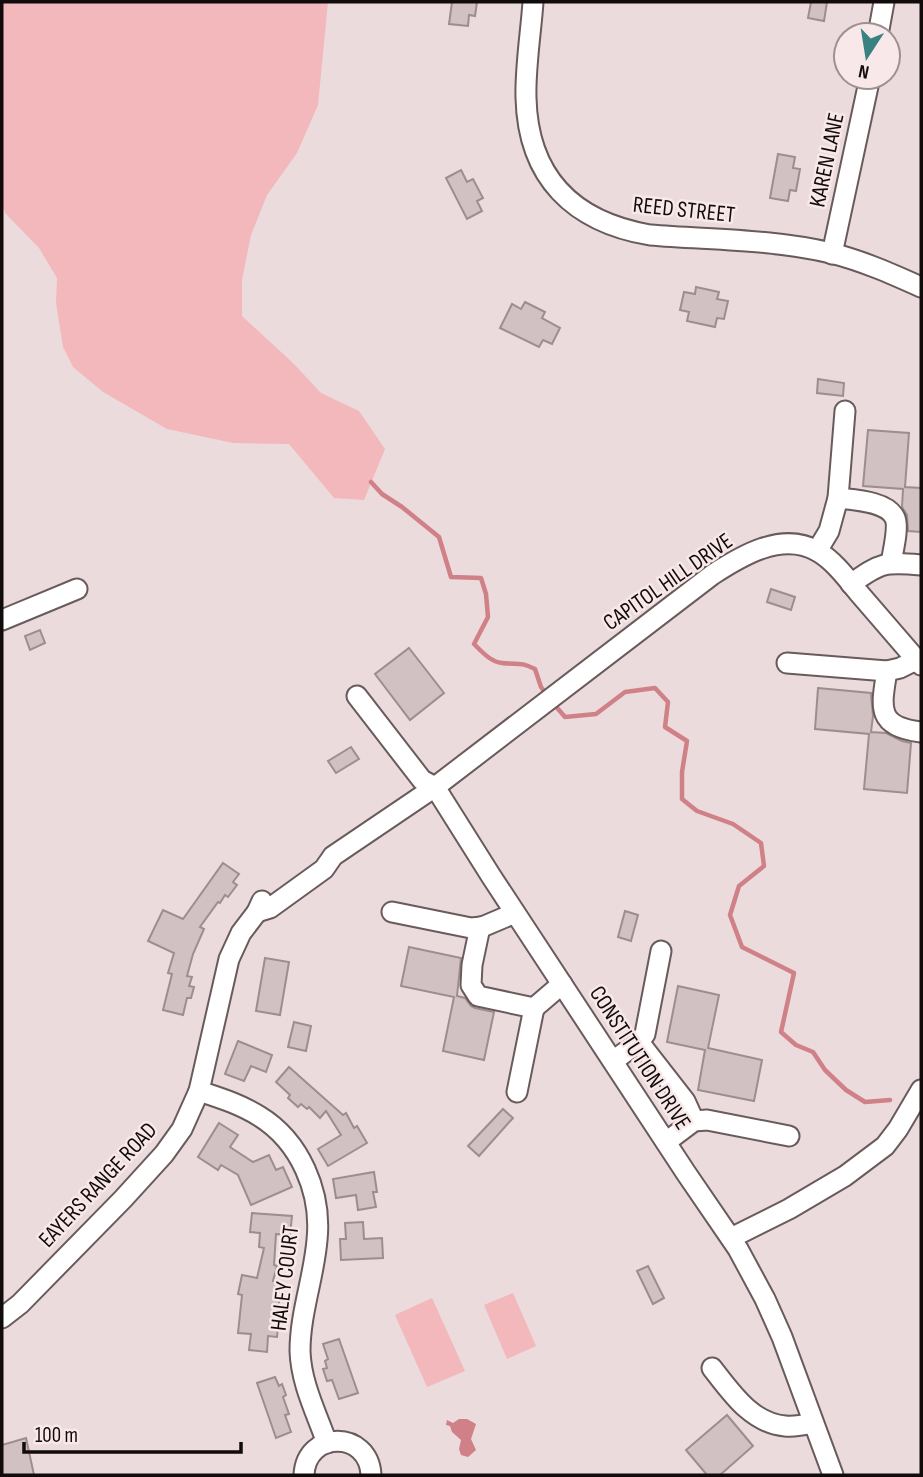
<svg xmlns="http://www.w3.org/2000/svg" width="923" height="1477" font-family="'Sofia Sans Condensed',sans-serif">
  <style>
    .green { fill: #f2b8bb }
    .water { fill: #cf8187 }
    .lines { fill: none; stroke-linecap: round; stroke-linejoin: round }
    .stream { stroke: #cf8187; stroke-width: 4.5 }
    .building { fill: #d2c1c2; stroke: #9d8d8e; stroke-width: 2 }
    .minor-casing { stroke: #695b5b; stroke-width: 23 }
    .minor { stroke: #fff; stroke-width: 19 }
    .labels { text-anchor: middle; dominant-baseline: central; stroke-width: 5; stroke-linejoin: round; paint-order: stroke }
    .street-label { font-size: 23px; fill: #110b0c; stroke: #f9e8e9 }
  </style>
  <rect width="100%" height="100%" fill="#ecdbdc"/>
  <g class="green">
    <polygon points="2,2 328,2 318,105 297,153 267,195 251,235 242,280 242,316 293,363 321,393 359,411 385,449 364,500 334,498 289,444 233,443 167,429 103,392 73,367 63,347 56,303 57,278 39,248 6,214 2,206"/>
    <polygon points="513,1293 536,1346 507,1359 484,1305"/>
    <polygon points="432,1298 465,1371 427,1387 395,1315"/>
  </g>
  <polygon class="water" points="459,1419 467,1419 476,1424 471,1439 476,1450 468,1457 461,1455 459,1449 461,1440 452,1432 450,1426 446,1425 447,1420 453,1423"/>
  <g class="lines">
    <g class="stream">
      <path d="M371 482 382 494 402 507 439 537 451 577 481 578 486 594 488 617 474 644C482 652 491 662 502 663 518 665 519 661 535 669L541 687 547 695"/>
      <polyline points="552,702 565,717 596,714 625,692 655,688 668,702 665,727 687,741 682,772 682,799 697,811 733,824 761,843 764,866 739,886 730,915 742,947 794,973 781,1032 796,1045 813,1052 825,1070 846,1090 865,1102 890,1100"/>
    </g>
  </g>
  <g class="building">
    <polygon points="452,2 477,2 475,16 469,15 468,26 449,24"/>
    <polygon points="811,2 827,2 824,21 808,18"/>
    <polygon points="778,154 795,157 793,168 800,169 796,191 790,190 788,201 770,198"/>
    <polygon points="461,170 467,182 473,179 483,198 477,201 482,211 467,219 446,178"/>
    <polygon points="696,287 719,292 717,299 728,301 724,319 717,318 715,327 687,321 689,312 680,310 684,292 695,294"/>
    <polygon points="525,302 545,312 542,318 560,328 552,344 543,340 539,347 500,328 512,304 521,309"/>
    <polygon points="818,379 844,383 843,396 817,393"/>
    <polygon points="868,430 909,433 905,487 921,488 921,532 908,531 907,515 902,507 903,489 863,486"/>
    <polygon points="771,589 795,597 791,610 767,602"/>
    <polygon points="40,630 45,643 30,650 25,636"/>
    <polygon points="409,648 444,693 410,720 375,674"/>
    <polygon points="818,688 871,693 873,716 871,732 886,733 902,741 911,743 907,793 864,789 869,734 815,729"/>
    <polygon points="351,747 359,759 336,773 328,761"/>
    <polygon points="223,863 239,874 233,882 237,885 228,897 225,895 220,903 218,902 200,927 204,929 193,954 187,976 192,977 189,986 194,987 191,998 187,998 183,1015 163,1010 172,974 168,973 174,953 148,941 163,910 183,919"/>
    <polygon points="625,911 638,915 631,941 618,937"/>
    <polygon points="409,947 461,958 457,996 465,998 471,1006 475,1008 494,1012 484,1060 443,1051 454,997 401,986"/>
    <polygon points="265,958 289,962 280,1015 256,1011"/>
    <polygon points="678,986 719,995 708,1048 762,1060 754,1101 698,1090 705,1050 667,1042"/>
    <polygon points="294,1022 311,1026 306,1051 288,1047"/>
    <polygon points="238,1041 272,1055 266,1072 251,1066 244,1081 225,1074"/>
    <polygon points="289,1067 343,1115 346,1113 354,1128 357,1126 367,1143 328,1166 318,1149 341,1135 326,1111 320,1118 309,1107 307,1109 301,1104 298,1107 288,1098 290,1095 276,1082"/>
    <polygon points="503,1109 513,1118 479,1156 468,1146"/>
    <polygon points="219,1123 238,1135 230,1147 253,1162 269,1155 276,1170 283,1167 292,1187 251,1205 238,1175 221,1165 218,1170 198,1157"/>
    <polygon points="374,1172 377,1192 373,1192 376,1207 358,1210 356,1195 336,1198 333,1179"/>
    <polygon points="252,1213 292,1216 290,1235 276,1234 274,1265 277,1266 273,1281 280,1282 278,1292 281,1293 276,1316 279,1316 277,1337 268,1336 267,1352 249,1350 251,1334 238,1333 242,1295 238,1294 242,1275 257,1278 264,1248 259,1247 260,1233 250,1232"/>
    <polygon points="363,1222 364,1239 382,1238 383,1258 341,1260 340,1239 346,1239 345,1223"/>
    <polygon points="648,1266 664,1298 653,1304 637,1271"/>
    <polygon points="339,1339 358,1393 339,1399 332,1380 327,1381 323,1369 327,1368 325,1361 328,1359 323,1344"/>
    <polygon points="275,1377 279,1386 282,1384 286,1395 283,1397 289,1414 285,1415 291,1432 276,1438 257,1383"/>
    <polygon points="727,1415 753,1446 720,1475 707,1475 686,1450"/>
    <polygon points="26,1438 34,1475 2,1475 2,1445"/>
  </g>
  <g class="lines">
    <g class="minor-casing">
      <g id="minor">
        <path d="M533 2C531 32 525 68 526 98 528 178 574 222 650 235 711 240 772 239 831 253 863 261 892 274 921 287"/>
        <polyline points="878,35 884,2"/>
        <polyline points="832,254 870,77"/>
        <path d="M838 498C854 500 887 501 895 518 899 528 893 551 891 563"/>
        <polyline points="817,551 829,531 838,498 845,411"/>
        <path d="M851 584C881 562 885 562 921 565"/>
        <polyline points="2,620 77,589"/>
        <path d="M916 660 900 668 887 671C881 707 876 727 921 732"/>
        <polyline points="787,663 887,671"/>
        <polyline points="357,696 422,780 435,787 491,876 686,1173 738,1249 765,1299 782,1337 833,1475"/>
        <path d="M257 912 270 908 324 869 333 856 435 787 712 575C741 556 782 531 817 551 833 560 846 577 858 592 879 616 900 641 921 665"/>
        <polyline points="392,912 471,928 482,927 515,913"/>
        <polyline points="480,927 472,965 471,985 478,996 534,1008 562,984"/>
        <polyline points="639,1042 685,1101 694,1121"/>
        <polyline points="613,1061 639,1042 645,1034 661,951"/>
        <path d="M199 1091C220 1098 240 1104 259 1116 300 1141 322 1192 317 1240 314 1277 300 1313 300 1351 301 1383 316 1412 327 1443"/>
        <polyline points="517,1092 534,1008"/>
        <polyline points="666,1142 694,1121 707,1120 789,1136"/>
        <polyline points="731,1238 789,1209 845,1176 885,1146 898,1129 921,1090"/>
        <polyline points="2,1318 20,1304 123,1199 164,1154 182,1129 199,1091 229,959 241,933 257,912 262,901"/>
        <path d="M712 1368C731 1392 751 1423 785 1426 794 1427 804 1425 813 1423"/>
        <path d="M304 1475C306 1430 369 1430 371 1475"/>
      </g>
    </g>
    <use href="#minor" class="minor"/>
  </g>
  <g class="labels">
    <g class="street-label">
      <text transform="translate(827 160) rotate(-78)">KAREN LANE</text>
      <text transform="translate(684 210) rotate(6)">REED STREET</text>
      <text transform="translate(668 582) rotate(-35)">CAPITOL HILL DRIVE</text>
      <text transform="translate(640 1058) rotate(57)">CONSTITUTION DRIVE</text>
      <text transform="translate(98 1185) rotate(-47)">EAYERS RANGE ROAD</text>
      <text transform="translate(285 1278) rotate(-83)">HALEY COURT</text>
    </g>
  </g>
  <rect width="923" height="1477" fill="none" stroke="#110b0c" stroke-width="7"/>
  <g transform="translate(867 56) rotate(192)"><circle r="33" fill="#f9e8e9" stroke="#9c9091" stroke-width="2"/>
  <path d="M0-5L12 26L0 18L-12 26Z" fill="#3a8281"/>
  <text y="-10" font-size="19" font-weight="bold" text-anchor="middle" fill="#110b0c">N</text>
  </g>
  <path d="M24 1442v10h217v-10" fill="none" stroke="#110b0c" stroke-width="3.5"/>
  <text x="35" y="1442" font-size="21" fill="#110b0c" stroke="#f9e8e9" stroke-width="5" paint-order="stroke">100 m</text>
</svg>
